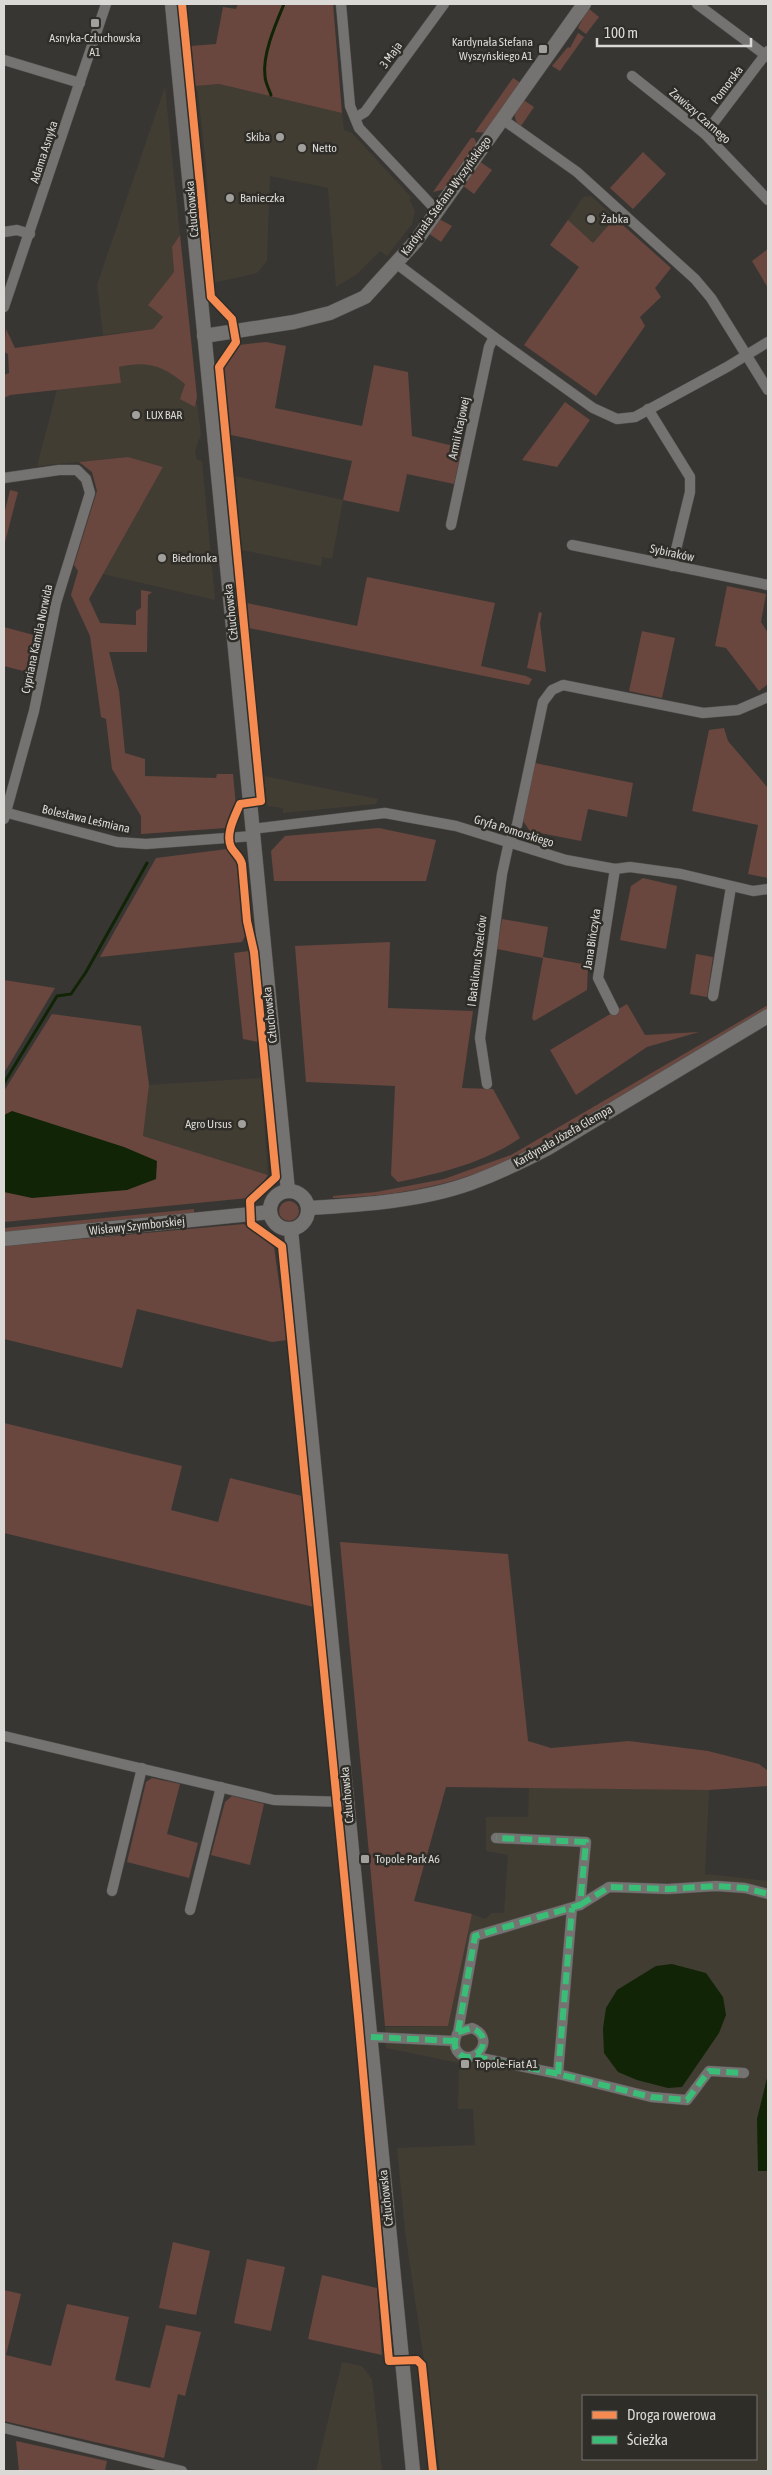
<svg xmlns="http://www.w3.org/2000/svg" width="772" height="2475" font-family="'Asap Condensed',sans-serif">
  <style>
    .built { fill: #423d33; fill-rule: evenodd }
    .green { fill: #69473e }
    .water { fill: #112406 }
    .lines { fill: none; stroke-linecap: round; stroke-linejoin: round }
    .stream { stroke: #112406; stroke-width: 3 }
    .street-casing { stroke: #545250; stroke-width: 11 }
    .secondary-casing { stroke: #545250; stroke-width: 15 }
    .street { stroke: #747371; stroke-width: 10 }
    .secondary { stroke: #747371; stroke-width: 14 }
    .quiet { stroke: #3abd76; stroke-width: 6; stroke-dasharray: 12 6; stroke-linecap: butt }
    .cycleway-casing { stroke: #2f2d28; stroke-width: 11 }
    .cycleway { stroke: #f68b52; stroke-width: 8 }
    .poi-dot { fill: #a2a09d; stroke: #2f2d28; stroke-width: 2 }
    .labels { text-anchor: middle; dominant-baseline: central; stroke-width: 5; stroke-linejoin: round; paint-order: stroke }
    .poi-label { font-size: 12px; fill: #dbd9d6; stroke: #2f2d28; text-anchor: start }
    .street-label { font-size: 12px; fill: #dbd9d6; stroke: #2f2d28 }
  </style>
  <rect width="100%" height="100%" fill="#383633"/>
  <g class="built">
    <polygon points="219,84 342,113 344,130 352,133 411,197 410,201 415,211 412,224 387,256 380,251 357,274 336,287 328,188 270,176 267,261 257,273 213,283 206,166 198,92 195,86"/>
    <polygon points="165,87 180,235 172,247 174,272 148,305 163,317 153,329 103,335 97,285"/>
    <polygon points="591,196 615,218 593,243 568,220 583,197"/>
    <polygon points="133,364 149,364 171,371 186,384 194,407 197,403 201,434 195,451 197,460 202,461 215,600 103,574 163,467 128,457 37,466 57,390 121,383 119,367"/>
    <polygon points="235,476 343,500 332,559 322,557 321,566 242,550"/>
    <polygon points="264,776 378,799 376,804 283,813 283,808 267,806"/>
    <polygon points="261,1078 268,1175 143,1136 149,1085"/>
    <path d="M529 1787 709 1790 705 1874 768 1881V2471H440L405 2231 397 2148 475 2145 473 2109H458L459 2063 386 2048 385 2027 448 2026 472 1914 485 1919 492 1913H504L508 1855 486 1851V1817H528ZM583 2396H756V2459H583Z"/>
    <polygon points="342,2362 362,2366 372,2379 382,2471 316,2471"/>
  </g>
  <g class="green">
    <polygon points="238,4 333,4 342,113 219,84 195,86 190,46 216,44 223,7 236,9"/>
    <polygon points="588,8 599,17 586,34 578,28"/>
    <polygon points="578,33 584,37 560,71 552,66 568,47 570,48"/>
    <polygon points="513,78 521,83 487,133 475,132"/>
    <path d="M522 99 534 107 521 126C510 119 516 108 522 99Z"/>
    <polygon points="471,138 474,138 477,144 446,189 433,192"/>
    <polygon points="643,152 666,174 633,209 610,188"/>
    <polygon points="479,161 492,170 474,194 462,185"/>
    <polygon points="615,218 671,268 655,288 661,297 640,317 645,326 596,396 524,345 579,267 550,245 568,220 593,243"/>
    <polygon points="439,219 452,226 441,242 428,233"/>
    <path d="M180 235 197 397 195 407 180 399 185 384C164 366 147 360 119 367L121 383 10 395 4 398V375L9 373 8 354 4 352 6 329 15 348 153 329 163 317 148 305 174 272 172 247Z"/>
    <polygon points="768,249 768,288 752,261"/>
    <polygon points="266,342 286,346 275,408 362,426 374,365 408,372 412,436 462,448 454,484 407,474 399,512 343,500 352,461 231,435 222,367 239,345"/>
    <polygon points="565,402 590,420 557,467 522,460"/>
    <polygon points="128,457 163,467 89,599 100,623 136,625 136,611 141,608 141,590 152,592 148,595 147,652 109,652 119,691 125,753 145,759 145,776 216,778 217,774 233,774 236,806 226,828 141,834 141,816 112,769 106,719 101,717 90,636 71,595 78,571 74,565 97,491 92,472 79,462"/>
    <polygon points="10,490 18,492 4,546 4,515"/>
    <polygon points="367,577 495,603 481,666 526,676 532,679 529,685 249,628 247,603 357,626"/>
    <polygon points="727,586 766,594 761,622 768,633 768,684 759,691 726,648 715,646"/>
    <polygon points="539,612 542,613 540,623 546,672 527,668"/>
    <polygon points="4,627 41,637 31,673 4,666"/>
    <polygon points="642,631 675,638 662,698 629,691"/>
    <polygon points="724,728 728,741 768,788 768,878 748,874 758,825 692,811 709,730"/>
    <polygon points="535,763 633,783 627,817 588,809 581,841 530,831 523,821"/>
    <polygon points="379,828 436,840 426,881 274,881 271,851 285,836"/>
    <polygon points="227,849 239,865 245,936 242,942 100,957 156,858"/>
    <polygon points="643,878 677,886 666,949 620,940 631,886"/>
    <polygon points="502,919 548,927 543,957 588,965 587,990 534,1021 532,1018 543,958 497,949"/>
    <path d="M390 942 388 1008 473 1011 462 1088 493 1089 520 1138C484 1163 441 1173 398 1182L391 1175 395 1086 306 1082 295 946Z"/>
    <polygon points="249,951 258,1042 243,1039 234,953"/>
    <polygon points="696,954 713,957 707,997 690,994"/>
    <polygon points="4,980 55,988 4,1073"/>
    <polygon points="627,1004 645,1035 699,1032 647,1047 576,1095 550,1050"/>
    <path d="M768 1005V1010C713 1042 657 1075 602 1108 565 1129 528 1153 488 1169 439 1188 385 1197 333 1198V1196L376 1192 444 1179 511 1155Z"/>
    <polygon points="52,1014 141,1026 149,1085 143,1136 268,1175 254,1195 248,1198 4,1222 4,1091"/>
    <circle cx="289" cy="1211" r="10"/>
    <polygon points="194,1209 194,1213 190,1215 4,1232 4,1228"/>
    <polygon points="244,1224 274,1247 287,1340 272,1342 137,1309 122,1368 4,1339 4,1246"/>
    <polygon points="4,1423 182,1466 171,1510 218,1522 230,1478 302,1496 314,1607 4,1533"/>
    <polygon points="340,1542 508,1554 528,1741 551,1748 629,1741 708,1751 759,1764 768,1771 768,1786 709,1790 446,1787 414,1901 472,1914 448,2026 385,2026"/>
    <polygon points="152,1778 180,1784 167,1834 198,1843 189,1878 127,1862 146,1782"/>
    <polygon points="232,1796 264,1804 250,1865 211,1855 225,1802"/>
    <polygon points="173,2242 210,2251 196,2315 159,2308"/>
    <polygon points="247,2259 285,2267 271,2331 234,2323"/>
    <polygon points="322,2275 377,2288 382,2355 308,2339"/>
    <polygon points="4,2290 21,2294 6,2355 51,2366 67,2304 129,2317 115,2380 150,2388 166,2325 201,2332 185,2396 178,2394 164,2458 4,2421"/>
    <polygon points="16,2441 107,2461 105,2471 19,2471"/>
  </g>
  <g class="water">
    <polygon points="12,1111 124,1147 157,1161 156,1179 127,1190 32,1198 4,1192 4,1115"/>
    <polygon points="672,1964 706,1973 723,1997 726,2015 719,2033 682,2087 668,2088 637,2080 618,2072 604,2053 603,2028 606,2008 617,1990 656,1966"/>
    <polygon points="768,2074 768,2171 758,2171 757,2119"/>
  </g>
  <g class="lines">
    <g class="stream">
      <path d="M271 95C269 89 265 82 265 76 262 55 276 23 284 4"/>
      <polyline points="4,1083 57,996 71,994 86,972 147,863"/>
    </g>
    <g class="street-casing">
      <g id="street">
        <polyline points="341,4 350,106 359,128 437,211"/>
        <polyline points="697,4 768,57"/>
        <polyline points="4,60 80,83"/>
        <polyline points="632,76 705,134 768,200"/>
        <polyline points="355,118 365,112 444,4"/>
        <polyline points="502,119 577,172 695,279 711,298 768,390"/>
        <polyline points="705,134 768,51"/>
        <polyline points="4,232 17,230 30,234"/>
        <polyline points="397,264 494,337 593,408 617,419 635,417 727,367 768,342"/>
        <polyline points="4,307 106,4"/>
        <polyline points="648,409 690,477 690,492 672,566"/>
        <polyline points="4,478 59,470 77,470 86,479 90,493 56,603 34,711 4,819"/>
        <polyline points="451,525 489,347 494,337"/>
        <polyline points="572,545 768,585"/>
        <polyline points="4,812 117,842 146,844 253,836"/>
        <polyline points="252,829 385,813 456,826 566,860 615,869 630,867 681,874 753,891 768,889"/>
        <polyline points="713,996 731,887"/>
        <polyline points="614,1010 598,978 615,869"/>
        <polyline points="487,1084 480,1038 502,874 509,842 517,825 543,702 552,690 563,685 703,713 738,710 768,697"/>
        <polyline points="4,1736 274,1800 347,1802"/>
        <polyline points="112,1891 142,1768"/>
        <polyline points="580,1905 609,1887 668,1889 716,1886 745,1888 768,1894"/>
        <polyline points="190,1910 221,1787"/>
        <path d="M458 2032 472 2028C499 2039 471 2070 457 2051 453 2045 455 2038 458 2032L475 1936 580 1905 586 1842 496 1838"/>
        <polyline points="371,2037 454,2041"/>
        <polyline points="476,2055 481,2058 554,2073 651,2097 687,2100 709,2071 744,2073"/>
        <polyline points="558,2074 572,1908"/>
        <polyline points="4,2428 182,2471"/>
      </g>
    </g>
    <g class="secondary-casing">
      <g id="secondary">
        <polyline points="172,4 288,1191"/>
        <polyline points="204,336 294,322 330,313 365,297 416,241 584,4"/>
        <circle cx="289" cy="1210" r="19"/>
        <path d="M309 1208C362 1205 421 1201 471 1183 498 1173 523 1161 548 1148L768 1016"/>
        <polyline points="291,1230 413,2471"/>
        <polyline points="4,1239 270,1212"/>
      </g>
    </g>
    <use href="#street" class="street"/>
    <use href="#secondary" class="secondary"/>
    <g class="quiet">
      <polyline points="580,1905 609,1887 668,1889 716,1886 745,1888 768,1894"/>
      <path d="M458 2032 472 2028C499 2039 471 2070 457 2051 453 2045 455 2038 458 2032L475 1936 580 1905 586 1842 496 1838"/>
      <polyline points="371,2037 454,2041"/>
      <polyline points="476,2055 481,2058 554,2073 651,2097 687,2100 709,2071 744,2073"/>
      <polyline points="558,2074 572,1908"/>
    </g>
    <g class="cycleway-casing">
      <path id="cycleway" d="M182 4 211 297 232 319 236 342 219 367 261 801 240 804C235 816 225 834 231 847 235 854 240 856 242 864L247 921 254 952 276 1177 250 1201 251 1224 282 1246 358 2016 389 2361 417 2360 422 2365 433 2471"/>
    </g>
    <use href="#cycleway" class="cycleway"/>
  </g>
  <g class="poi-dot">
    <rect x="90" y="18" width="10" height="10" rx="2.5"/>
    <rect x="538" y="44" width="10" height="10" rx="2.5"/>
    <circle cx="280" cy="137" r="5"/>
    <circle cx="302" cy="148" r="5"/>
    <circle cx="230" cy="198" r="5"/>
    <circle cx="591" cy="219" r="5"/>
    <circle cx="136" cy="415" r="5"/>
    <circle cx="162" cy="558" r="5"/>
    <circle cx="242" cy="1124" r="5"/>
    <rect x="360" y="1854" width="10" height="10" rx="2.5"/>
    <rect x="460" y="2059" width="10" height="10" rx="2.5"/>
  </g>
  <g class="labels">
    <g class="poi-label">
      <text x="95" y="38" text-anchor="middle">Asnyka-Człuchowska<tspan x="95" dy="14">A1</tspan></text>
      <text x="533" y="42" text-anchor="end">Kardynała Stefana<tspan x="533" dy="14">Wyszyńskiego A1</tspan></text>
      <text x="270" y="137" text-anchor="end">Skiba</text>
      <text x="312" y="148">Netto</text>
      <text x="240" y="198">Banieczka</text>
      <text x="601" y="219">Żabka</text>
      <text x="146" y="415">LUX BAR</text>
      <text x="172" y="558">Biedronka</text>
      <text x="232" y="1124" text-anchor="end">Agro Ursus</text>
      <text x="375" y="1859">Topole Park A6</text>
      <text x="475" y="2064">Topole-Fiat A1</text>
    </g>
    <g class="street-label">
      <text transform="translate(391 55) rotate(-54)">3 Maja</text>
      <text transform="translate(727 85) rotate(-53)">Pomorska</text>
      <text transform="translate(700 116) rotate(41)">Zawiszy Czarnego</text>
      <text transform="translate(44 152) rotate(-72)">Adama Asnyka</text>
      <text transform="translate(446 196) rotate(-54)">Kardynała Stefana Wyszyńskiego</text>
      <text transform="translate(192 209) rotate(-95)">Człuchowska</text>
      <text transform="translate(459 428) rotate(-78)">Armii Krajowej</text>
      <text transform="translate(672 553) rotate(12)">Sybiraków</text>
      <text transform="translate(231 612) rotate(-96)">Człuchowska</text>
      <text transform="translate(37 639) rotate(-78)">Cypriana Kamila Norwida</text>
      <text transform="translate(86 819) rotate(13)">Bolesława Leśmiana</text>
      <text transform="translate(514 831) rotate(17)">Gryfa Pomorskiego</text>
      <text transform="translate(592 939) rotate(-81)">Jana Bińczyka</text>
      <text transform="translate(477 961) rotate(-83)">I Batalionu Strzelców</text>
      <text transform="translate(270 1015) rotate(-96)">Człuchowska</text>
      <text transform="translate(563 1136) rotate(-30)">Kardynała Józefa Glempa</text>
      <text transform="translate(137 1226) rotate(-6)">Wisławy Szymborskiej</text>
      <text transform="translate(347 1795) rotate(-95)">Człuchowska</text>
      <text transform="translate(386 2198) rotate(-96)">Człuchowska</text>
    </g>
  </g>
  <rect width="772" height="2475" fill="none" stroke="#dbd9d6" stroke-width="10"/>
  <rect x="582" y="2395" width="175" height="65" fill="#2f2d28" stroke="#74726e"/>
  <rect x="592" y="2411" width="25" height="8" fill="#f68b52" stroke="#74726e"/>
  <text x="627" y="2420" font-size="15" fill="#dbd9d6">Droga rowerowa</text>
  <rect x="592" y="2436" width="25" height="8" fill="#3abd76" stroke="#74726e"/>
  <text x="627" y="2445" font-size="15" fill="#dbd9d6">Ścieżka</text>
  <path d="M597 38v8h154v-8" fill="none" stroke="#dbd9d6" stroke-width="2.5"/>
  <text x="604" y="38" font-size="15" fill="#dbd9d6" stroke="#2f2d28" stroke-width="4" paint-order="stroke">100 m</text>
</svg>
